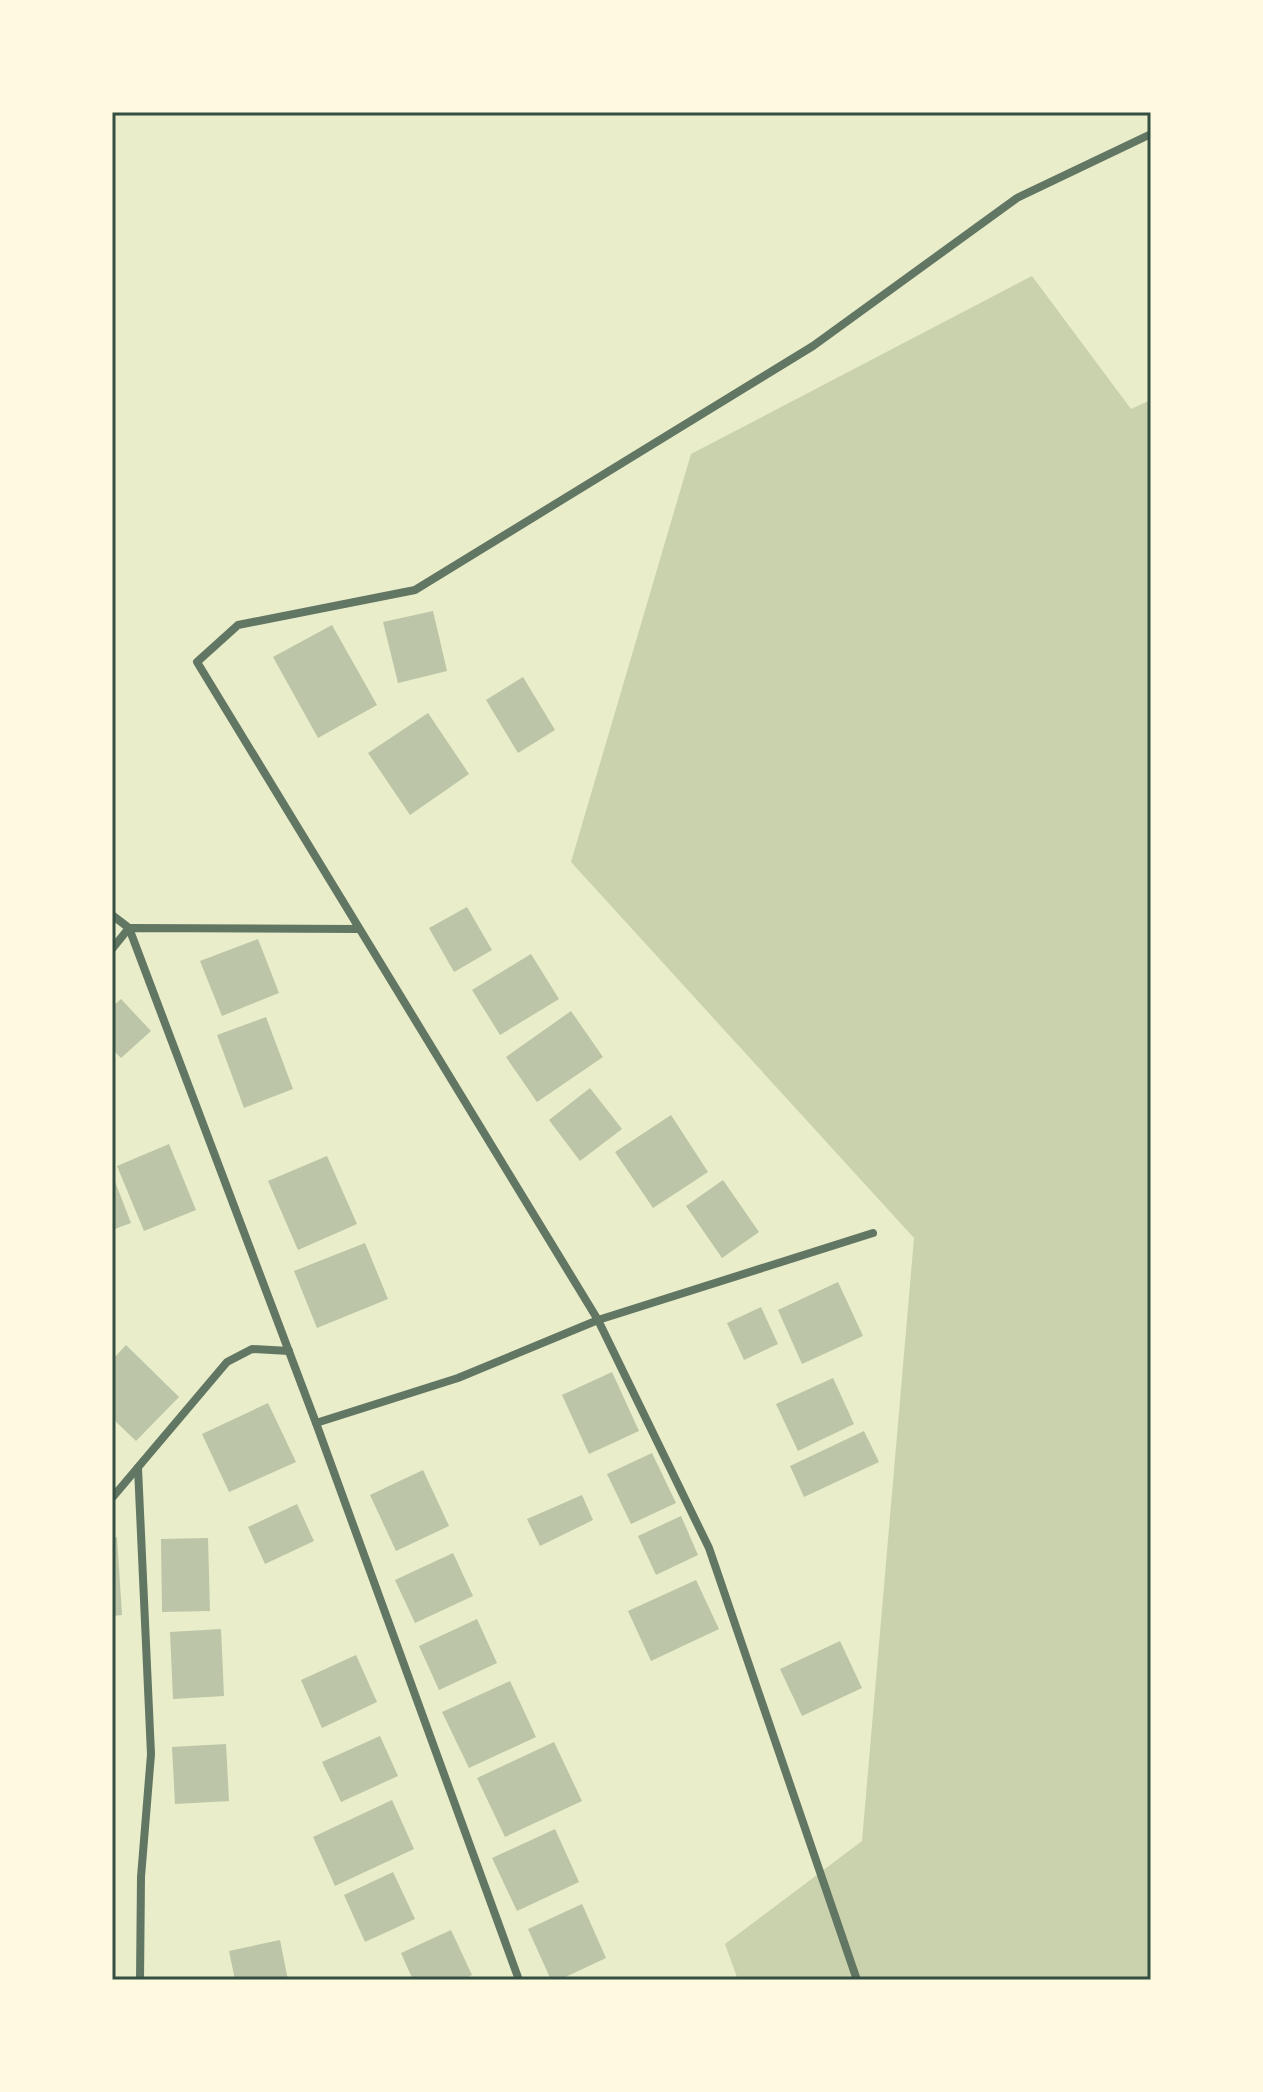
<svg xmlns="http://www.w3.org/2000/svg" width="1263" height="2092" font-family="'Sofia Sans Condensed',sans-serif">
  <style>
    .green { fill: #cad2ad }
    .building { fill: #bcc5a7 }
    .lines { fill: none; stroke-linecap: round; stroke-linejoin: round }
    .minor { stroke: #617663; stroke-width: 8 }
    .neatline { fill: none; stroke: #344e41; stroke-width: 3 }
  </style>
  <rect width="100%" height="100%" fill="#e9edc9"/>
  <polygon class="green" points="1032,276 1131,409 1151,400 1151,1980 738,1980 725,1944 862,1841 914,1238 571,862 691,454"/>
  <g class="building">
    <polygon points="433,611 447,671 398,683 383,622"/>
    <polygon points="332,625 377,705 318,738 273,657"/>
    <polygon points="523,677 555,730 518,753 486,700"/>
    <polygon points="428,713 469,774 410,815 368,753"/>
    <polygon points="467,907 492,950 454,972 429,928"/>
    <polygon points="258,939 279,993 222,1016 200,961"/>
    <polygon points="531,954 559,999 500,1035 472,990"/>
    <polygon points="121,999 151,1031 121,1058 112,1049 112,1007"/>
    <polygon points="571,1011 603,1057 537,1102 506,1057"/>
    <polygon points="266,1017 293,1089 244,1108 217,1035"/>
    <polygon points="590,1088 622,1129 580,1161 549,1120"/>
    <polygon points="671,1115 708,1172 653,1208 615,1152"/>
    <polygon points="169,1144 196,1210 144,1231 117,1166"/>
    <polygon points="327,1156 357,1224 298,1250 268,1181"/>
    <polygon points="114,1179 131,1223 112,1230 112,1180"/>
    <polygon points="723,1180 759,1232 722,1258 686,1206"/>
    <polygon points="365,1243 388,1299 317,1328 294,1271"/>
    <polygon points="838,1282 863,1336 802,1364 778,1310"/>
    <polygon points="761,1307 778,1344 744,1360 727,1323"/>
    <polygon points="126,1345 179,1397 136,1441 112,1418 112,1360"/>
    <polygon points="612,1372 639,1431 589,1454 562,1395"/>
    <polygon points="833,1378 854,1424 798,1451 776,1404"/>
    <polygon points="268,1403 296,1462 229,1492 202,1434"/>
    <polygon points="864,1431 879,1462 804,1497 790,1466"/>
    <polygon points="652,1453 676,1503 631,1524 607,1474"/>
    <polygon points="423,1470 449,1526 396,1551 370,1495"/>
    <polygon points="582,1495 593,1520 540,1546 527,1519"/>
    <polygon points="297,1504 314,1541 265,1564 248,1527"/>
    <polygon points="681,1516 698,1555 656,1575 638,1536"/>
    <polygon points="117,1537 122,1615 112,1616 112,1538"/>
    <polygon points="208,1538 210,1611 162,1612 161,1539"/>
    <polygon points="453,1553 473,1596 415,1623 395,1580"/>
    <polygon points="696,1580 719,1629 651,1661 628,1611"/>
    <polygon points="477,1619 497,1663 439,1690 419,1646"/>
    <polygon points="221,1629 224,1696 173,1699 170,1632"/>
    <polygon points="840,1641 862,1688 802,1716 780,1669"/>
    <polygon points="356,1655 377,1702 322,1728 301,1680"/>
    <polygon points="510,1681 536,1737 469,1768 442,1712"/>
    <polygon points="380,1736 398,1776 341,1802 322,1762"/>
    <polygon points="554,1742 582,1801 505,1837 477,1778"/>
    <polygon points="226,1744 229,1801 175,1804 172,1747"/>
    <polygon points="392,1800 414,1849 335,1886 313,1837"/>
    <polygon points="555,1829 579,1882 517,1911 492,1858"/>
    <polygon points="393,1872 415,1919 365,1942 344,1895"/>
    <polygon points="582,1904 606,1958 559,1980 551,1980 528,1929"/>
    <polygon points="451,1930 472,1975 462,1980 413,1980 401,1953"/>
    <polygon points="280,1940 288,1980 235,1980 229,1951"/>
  </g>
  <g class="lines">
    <g class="minor">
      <polyline points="112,915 129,928 316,1423 519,1980"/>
      <polyline points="112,949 129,928 358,929"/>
      <polyline points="316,1423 458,1378 598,1320 873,1233"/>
      <polyline points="138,1468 151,1754 141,1877 140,1980"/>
      <polyline points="112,1498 227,1362 252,1349 289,1351"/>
      <polyline points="857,1980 709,1548 598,1320 197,662 238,625 415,590 813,346 1017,198 1151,134"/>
    </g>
  </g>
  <rect width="1263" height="2092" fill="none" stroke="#fefae0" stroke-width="228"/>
  <rect x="114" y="114" width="1035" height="1864" class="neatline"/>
</svg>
